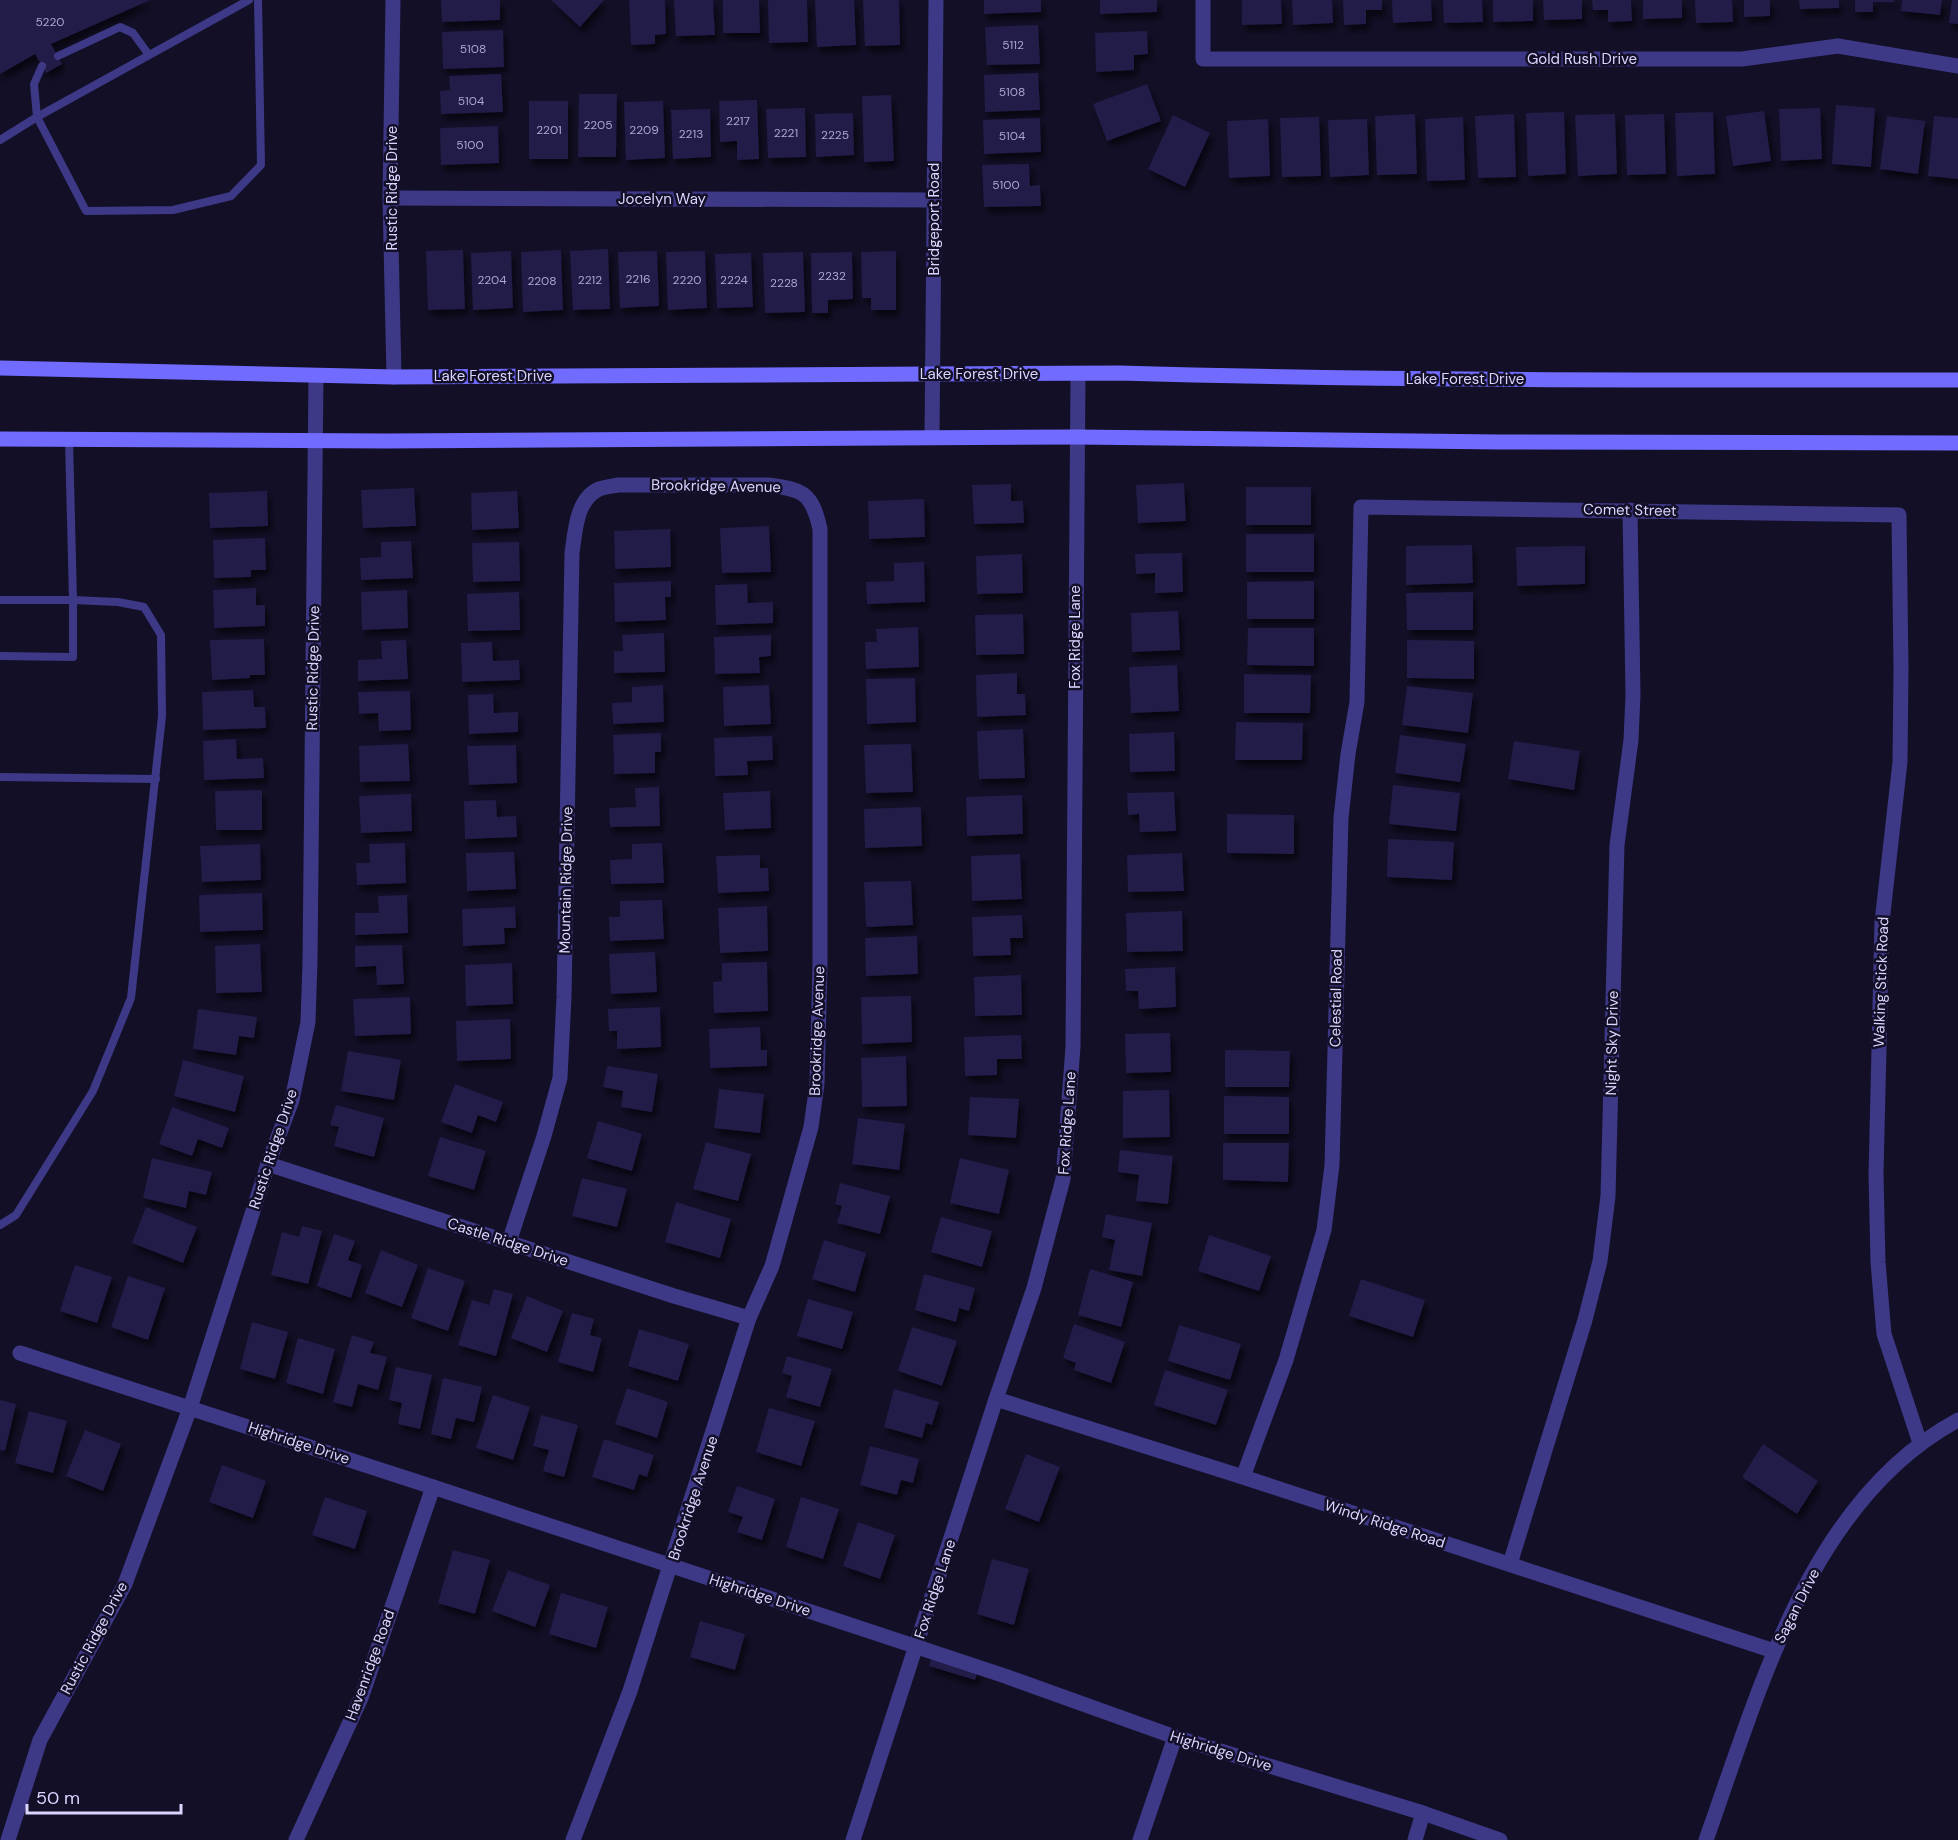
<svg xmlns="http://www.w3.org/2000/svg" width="1958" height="1840" font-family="'DM Sans',sans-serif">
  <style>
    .building { fill: #241b48; filter: url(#shadow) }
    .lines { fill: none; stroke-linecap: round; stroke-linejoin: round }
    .lane { stroke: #3d3987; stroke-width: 8 }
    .street { stroke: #3d3987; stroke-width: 15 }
    .secondary { stroke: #716cff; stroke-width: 15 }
    .labels { text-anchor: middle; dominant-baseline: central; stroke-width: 5; stroke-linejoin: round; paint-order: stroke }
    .number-label { font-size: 12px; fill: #aca6d1 }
    .street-label { font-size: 15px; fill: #dad5ff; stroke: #130f27 }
  </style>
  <defs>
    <filter id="shadow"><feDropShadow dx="3.5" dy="6" stdDeviation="3" flood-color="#0009"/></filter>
  </defs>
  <rect width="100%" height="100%" fill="#130f27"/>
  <g class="building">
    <polygon points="0,0 150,0 51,44 62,64 46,73 35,54 0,74"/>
    <polygon points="441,0 500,0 500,20 442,22"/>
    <polygon points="551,0 604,0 580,27"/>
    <polygon points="629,0 665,0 666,34 655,35 655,44 631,45"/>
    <polygon points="674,0 713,0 715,35 676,36"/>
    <polygon points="723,0 759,0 760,33 723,33"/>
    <polygon points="768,0 807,0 808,42 769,43"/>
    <polygon points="815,0 854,0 856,45 817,47"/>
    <polygon points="863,0 899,0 900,45 865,46"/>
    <polygon points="984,0 1041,0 1041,12 984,14"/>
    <polygon points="1100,0 1157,0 1157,12 1100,14"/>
    <polygon points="1242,0 1281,0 1282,24 1242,25"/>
    <polygon points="1292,0 1332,0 1333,23 1293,25"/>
    <polygon points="1343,0 1382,0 1382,10 1366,10 1366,24 1344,25"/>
    <polygon points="1392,0 1431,0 1432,21 1393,23"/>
    <polygon points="1443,0 1482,0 1483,22 1444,23"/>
    <polygon points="1493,0 1533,0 1533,21 1493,22"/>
    <polygon points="1543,0 1582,0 1582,19 1544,20"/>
    <polygon points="1592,0 1631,0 1632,21 1608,22 1608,10 1593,10"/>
    <polygon points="1643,0 1682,0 1682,18 1643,19"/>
    <polygon points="1695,0 1732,0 1733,22 1696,23"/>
    <polygon points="1744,0 1770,0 1770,16 1744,17"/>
    <polygon points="1799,0 1839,0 1839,8 1800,9"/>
    <polygon points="1855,0 1894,0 1894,2 1873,2 1873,12 1855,12"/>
    <polygon points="1902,0 1942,0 1940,15 1901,11"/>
    <polygon points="1952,0 1958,0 1958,24 1949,23"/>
    <polygon points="1038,25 1040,64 987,65 985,27"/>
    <polygon points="503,30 504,67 443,69 442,32"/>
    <polygon points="1147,31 1148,54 1134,55 1134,70 1096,72 1095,33"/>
    <polygon points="1038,73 1040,110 985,112 984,75"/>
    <polygon points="501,74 503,112 441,114 440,91 450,90 449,76"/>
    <polygon points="1147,84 1161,121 1107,141 1093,104"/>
    <polygon points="579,94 617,94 616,157 578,157"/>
    <polygon points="891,95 894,161 864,162 862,96"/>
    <polygon points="757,100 759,159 737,160 737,141 720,142 719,101"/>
    <rect x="529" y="101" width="39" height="58"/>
    <polygon points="663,101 665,158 626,160 624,102"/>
    <polygon points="1836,105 1875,108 1871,167 1832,164"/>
    <polygon points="805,108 806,157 768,158 766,109"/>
    <polygon points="1820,108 1822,159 1781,161 1779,109"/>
    <polygon points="710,109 711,157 673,159 671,110"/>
    <polygon points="1764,111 1771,161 1733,166 1726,116"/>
    <polygon points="1564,112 1566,174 1528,176 1526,113"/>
    <polygon points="1713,112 1715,174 1677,176 1675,113"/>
    <polygon points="853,113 854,155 816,157 815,114"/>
    <polygon points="1415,114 1417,174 1377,175 1375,116"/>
    <polygon points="1514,114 1516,177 1478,178 1475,116"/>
    <polygon points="1615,114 1617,174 1578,176 1575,115"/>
    <polygon points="1664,114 1666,174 1627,175 1625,115"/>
    <polygon points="1173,115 1210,133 1185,187 1148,169"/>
    <polygon points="1887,116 1925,121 1918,174 1880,169"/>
    <polygon points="1934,116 1958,118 1958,179 1928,176"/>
    <polygon points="1319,117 1321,176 1282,177 1280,118"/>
    <polygon points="1463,117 1465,180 1427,181 1425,119"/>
    <polygon points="1040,118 1041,152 984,154 983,120"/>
    <polygon points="1268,119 1270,176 1229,178 1227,121"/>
    <polygon points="1367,119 1369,175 1330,177 1328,120"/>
    <polygon points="498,126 499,163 441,165 440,128"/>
    <polygon points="1029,164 1030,186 1040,185 1041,206 984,207 982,165"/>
    <polygon points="608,249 610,309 573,310 570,251"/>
    <polygon points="463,250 465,309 428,310 426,251"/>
    <polygon points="561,250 563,310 523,312 521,252"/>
    <polygon points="511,251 513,308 473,310 471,253"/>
    <polygon points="657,251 659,306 620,308 618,252"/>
    <polygon points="705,251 707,308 668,310 666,252"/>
    <polygon points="896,251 896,310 871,310 871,298 862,298 861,252"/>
    <polygon points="803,252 805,312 765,313 763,253"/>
    <polygon points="852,252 853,299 828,300 828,313 812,313 811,253"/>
    <polygon points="751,253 753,307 717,308 715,254"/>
    <polygon points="1184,483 1186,521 1138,523 1136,485"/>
    <polygon points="1011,484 1011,501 1023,501 1024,523 974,524 972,485"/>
    <rect x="1246" y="487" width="65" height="38"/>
    <polygon points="414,488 416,526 363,528 361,490"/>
    <polygon points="267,491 268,526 210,528 209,493"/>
    <polygon points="517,491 519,528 472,530 471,493"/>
    <polygon points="924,499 925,537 869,539 868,501"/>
    <polygon points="769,526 771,572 722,573 720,528"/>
    <polygon points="670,529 671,567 615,569 614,531"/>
    <rect x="1246" y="534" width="68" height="38"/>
    <polygon points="265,538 266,570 251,570 251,577 214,578 213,540"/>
    <polygon points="411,541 413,578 361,580 360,558 381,557 381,542"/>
    <polygon points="519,542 520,581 473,582 472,543"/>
    <polygon points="1472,545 1473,583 1406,585 1406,546"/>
    <polygon points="1585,546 1585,584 1517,586 1516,547"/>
    <polygon points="1182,553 1183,592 1155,593 1155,573 1136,574 1135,554"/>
    <polygon points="1022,554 1023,593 977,594 976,556"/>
    <polygon points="924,562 925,602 867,604 866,582 894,581 894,563"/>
    <polygon points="671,581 671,597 665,597 666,620 615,622 614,583"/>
    <polygon points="1314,581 1314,619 1247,619 1247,582"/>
    <polygon points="747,584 748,603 773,602 773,623 716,625 715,585"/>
    <polygon points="256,588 256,605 265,605 265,626 214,628 213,590"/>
    <polygon points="407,590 408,628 362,630 361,592"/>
    <polygon points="519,592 520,630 468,631 467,594"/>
    <polygon points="1473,592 1473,630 1407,630 1406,593"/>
    <polygon points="1178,611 1180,650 1132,652 1131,613"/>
    <polygon points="1023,614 1024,654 976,655 975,615"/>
    <polygon points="918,627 919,667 866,669 865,642 877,642 876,629"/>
    <polygon points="1248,628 1314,628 1314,666 1247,665"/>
    <polygon points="664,633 665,672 614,673 614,651 623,651 622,635"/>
    <polygon points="771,635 771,656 759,657 760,673 715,674 714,637"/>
    <polygon points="264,639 265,675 250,675 250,678 212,680 210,640"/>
    <polygon points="406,640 408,679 358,681 358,660 382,659 381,641"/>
    <polygon points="1407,640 1474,641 1474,679 1407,678"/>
    <polygon points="492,642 493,661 519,660 520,680 462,682 461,643"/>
    <polygon points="1177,665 1179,711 1131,713 1129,667"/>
    <polygon points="1017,673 1017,694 1025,694 1026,715 977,717 976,675"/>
    <polygon points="1244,674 1311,675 1310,713 1244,713"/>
    <polygon points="915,678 916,722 867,724 866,679"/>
    <polygon points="663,685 664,722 613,724 612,703 632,702 632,687"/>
    <polygon points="769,685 771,724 724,726 723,687"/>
    <polygon points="1407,686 1473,693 1468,733 1402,725"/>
    <polygon points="253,690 254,707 265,707 266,728 203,730 202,692"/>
    <polygon points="410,691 411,730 379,731 378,713 359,714 358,692"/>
    <polygon points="493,694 494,713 518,712 518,732 469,734 468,695"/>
    <polygon points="1236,722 1303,723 1302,760 1235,760"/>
    <polygon points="1023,729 1025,778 979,779 977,731"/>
    <polygon points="1174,732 1175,771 1130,772 1129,734"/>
    <polygon points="661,733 661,752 655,752 655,773 614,774 613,735"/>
    <polygon points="1400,735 1466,744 1460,782 1395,773"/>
    <polygon points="772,736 773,760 747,761 748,775 715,776 714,738"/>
    <polygon points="236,739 237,759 263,758 264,778 204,780 203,741"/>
    <polygon points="1514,741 1580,751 1574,790 1508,779"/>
    <polygon points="408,744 410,781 360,782 359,746"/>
    <polygon points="911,744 913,792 866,793 864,745"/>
    <polygon points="516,745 517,783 469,785 467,746"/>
    <polygon points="1393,785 1460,793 1456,831 1389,824"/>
    <polygon points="659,787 660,826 610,827 609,808 636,807 635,788"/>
    <polygon points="262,790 262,830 216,830 215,791"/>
    <polygon points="770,791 771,828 725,830 723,793"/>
    <polygon points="1174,792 1176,831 1140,832 1139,814 1128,815 1127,793"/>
    <polygon points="411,794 412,831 361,833 359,796"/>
    <polygon points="1022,795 1023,834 967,836 966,797"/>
    <polygon points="496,800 497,817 516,816 517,837 465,839 464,801"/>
    <polygon points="921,807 922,846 865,848 864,809"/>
    <polygon points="1227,814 1294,815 1294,854 1227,853"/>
    <polygon points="1388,839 1454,842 1452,880 1387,877"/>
    <polygon points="405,843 406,883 357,885 356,863 370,863 369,844"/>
    <polygon points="662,843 664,883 611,884 610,860 632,859 632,844"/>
    <polygon points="260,844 261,880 202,882 200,846"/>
    <polygon points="514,852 516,889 467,891 466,853"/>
    <polygon points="1182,853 1184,891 1128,892 1127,855"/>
    <polygon points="1020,854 1022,899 972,901 971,856"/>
    <polygon points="760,855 760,868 768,868 769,891 718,893 716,856"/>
    <polygon points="911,881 913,925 866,927 864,882"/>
    <polygon points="262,893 263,930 200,932 199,895"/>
    <polygon points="407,895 408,933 355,935 355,913 379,913 378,896"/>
    <polygon points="662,900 664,939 610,941 609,917 620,917 620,901"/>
    <polygon points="767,906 768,951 720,953 718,908"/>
    <polygon points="515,907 516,928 504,928 505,944 463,946 462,909"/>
    <polygon points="1182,911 1183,951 1127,952 1126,913"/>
    <polygon points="1022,915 1023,938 1010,938 1011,955 973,956 972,917"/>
    <polygon points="917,936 918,974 866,976 865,938"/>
    <polygon points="260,944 262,992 216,993 215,946"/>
    <polygon points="402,945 404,984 377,985 376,966 355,967 355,946"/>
    <polygon points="655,952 657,992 611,994 609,954"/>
    <polygon points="767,962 768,1011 714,1013 713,982 722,981 722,963"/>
    <polygon points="512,963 513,1004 466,1006 465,965"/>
    <polygon points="1175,967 1176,1007 1139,1009 1138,991 1126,991 1125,969"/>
    <polygon points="1021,975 1022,1015 975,1016 974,977"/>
    <polygon points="911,996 912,1042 862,1044 861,997"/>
    <polygon points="410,997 411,1034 355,1036 353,999"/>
    <polygon points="660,1007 661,1047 617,1049 617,1031 609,1031 608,1009"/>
    <polygon points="198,1009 257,1017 254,1038 239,1036 236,1055 193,1049"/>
    <polygon points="510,1019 511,1059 457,1061 456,1021"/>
    <polygon points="760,1027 761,1050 767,1050 767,1066 710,1068 709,1029"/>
    <polygon points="1170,1033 1171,1072 1126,1073 1125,1034"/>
    <polygon points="1021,1035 1022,1059 997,1059 997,1075 965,1076 964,1037"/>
    <polygon points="1225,1050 1290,1051 1289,1087 1225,1087"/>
    <polygon points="348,1051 401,1060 394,1100 341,1091"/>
    <polygon points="906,1056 907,1106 862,1107 861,1058"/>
    <polygon points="183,1060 244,1076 235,1112 174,1096"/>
    <polygon points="607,1066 658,1074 652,1112 621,1107 623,1091 603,1087"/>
    <polygon points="455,1084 503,1102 496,1122 478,1115 472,1133 441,1122"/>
    <polygon points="719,1089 764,1094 760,1133 714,1128"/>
    <polygon points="1169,1090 1170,1137 1123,1138 1123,1091"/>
    <polygon points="1224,1096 1289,1097 1289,1134 1224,1134"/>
    <polygon points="970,1097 1019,1099 1016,1138 968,1135"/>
    <polygon points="336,1105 384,1118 374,1157 334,1146 339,1127 330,1125"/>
    <polygon points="172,1107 229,1128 222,1148 198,1139 192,1156 159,1144"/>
    <polygon points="858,1118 905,1124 899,1170 852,1164"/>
    <polygon points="598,1121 642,1134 632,1171 587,1158"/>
    <polygon points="440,1137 486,1151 474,1190 428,1176"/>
    <polygon points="706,1142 751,1154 738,1201 693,1189"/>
    <polygon points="1223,1143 1289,1143 1288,1182 1223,1180"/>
    <polygon points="1120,1150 1173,1156 1168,1204 1136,1201 1139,1175 1118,1172"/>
    <polygon points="152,1158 212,1172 206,1195 189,1191 186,1208 143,1198"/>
    <polygon points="960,1158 1009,1170 999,1214 950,1203"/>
    <polygon points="582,1178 627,1189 617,1227 572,1216"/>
    <polygon points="840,1183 890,1196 880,1234 837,1223 842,1206 835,1204"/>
    <polygon points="676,1202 731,1219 720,1258 665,1242"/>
    <polygon points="146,1207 197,1227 183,1263 132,1243"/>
    <polygon points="1106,1214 1152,1223 1142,1276 1109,1270 1115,1240 1102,1237"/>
    <polygon points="941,1217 992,1231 982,1267 931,1252"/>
    <polygon points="302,1226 322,1231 308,1284 271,1275 282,1232 299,1237"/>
    <polygon points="334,1234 355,1241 348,1260 362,1265 351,1298 317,1286"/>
    <polygon points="1209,1235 1271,1256 1259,1291 1198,1271"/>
    <polygon points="824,1240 866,1253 855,1292 812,1279"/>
    <polygon points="381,1250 418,1265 402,1307 365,1293"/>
    <polygon points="75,1265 112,1277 97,1323 60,1311"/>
    <polygon points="428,1268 465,1281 448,1331 411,1318"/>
    <polygon points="1090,1269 1133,1282 1121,1327 1078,1315"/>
    <polygon points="924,1274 975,1288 969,1311 959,1308 956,1322 915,1310"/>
    <polygon points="128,1276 165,1288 148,1340 111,1327"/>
    <polygon points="1361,1279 1425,1300 1413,1337 1349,1316"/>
    <polygon points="494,1289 513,1294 496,1356 458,1345 472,1300 489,1305"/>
    <polygon points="527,1296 563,1311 547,1352 511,1338"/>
    <polygon points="808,1299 853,1312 842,1349 797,1336"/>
    <polygon points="572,1313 594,1319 590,1335 602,1338 593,1372 558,1362"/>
    <polygon points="252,1322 288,1332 275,1379 240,1369"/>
    <polygon points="1074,1324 1125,1342 1111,1383 1074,1370 1076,1363 1063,1358"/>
    <polygon points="1179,1325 1241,1344 1230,1380 1168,1361"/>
    <polygon points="912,1327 957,1341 942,1386 898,1371"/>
    <polygon points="639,1329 689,1344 678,1381 628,1366"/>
    <polygon points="352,1335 374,1342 370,1353 387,1357 378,1390 358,1384 352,1407 333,1402"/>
    <polygon points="298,1338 335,1349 323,1394 286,1383"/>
    <polygon points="787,1356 832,1369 820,1407 786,1397 792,1376 782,1373"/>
    <polygon points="396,1367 432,1375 420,1429 398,1424 402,1403 389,1400"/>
    <polygon points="1165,1370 1228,1390 1216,1425 1154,1405"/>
    <polygon points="443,1378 482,1387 474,1422 456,1418 451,1439 431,1434"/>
    <polygon points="627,1388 668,1402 657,1438 615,1424"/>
    <polygon points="894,1389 939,1402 932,1425 926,1423 922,1438 884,1427"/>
    <polygon points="493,1395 530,1407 513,1460 476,1448"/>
    <polygon points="0,1400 16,1404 5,1451 0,1450"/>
    <polygon points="769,1408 815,1421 801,1466 756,1452"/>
    <polygon points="29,1411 67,1421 53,1473 15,1463"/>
    <polygon points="541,1415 578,1425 564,1477 543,1471 549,1450 533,1446"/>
    <polygon points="85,1430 121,1444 103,1491 66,1476"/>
    <polygon points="604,1439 654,1455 647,1477 639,1474 634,1490 592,1477"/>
    <polygon points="1763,1444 1818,1481 1797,1514 1742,1477"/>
    <polygon points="870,1446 919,1459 913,1483 901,1480 897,1495 860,1485"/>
    <polygon points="1026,1454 1060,1467 1039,1522 1005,1509"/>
    <polygon points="222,1465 266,1481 253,1518 209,1502"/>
    <polygon points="737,1486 775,1499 762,1540 737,1532 743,1517 728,1512"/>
    <polygon points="325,1497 367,1511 355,1549 312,1535"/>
    <polygon points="801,1497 839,1509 823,1559 786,1547"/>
    <polygon points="858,1522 895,1535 880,1579 843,1566"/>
    <polygon points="453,1550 490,1560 475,1614 438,1603"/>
    <polygon points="992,1559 1029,1569 1014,1625 977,1614"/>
    <polygon points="508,1570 550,1585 535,1627 492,1611"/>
    <polygon points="561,1593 608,1607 596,1648 549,1634"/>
    <polygon points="700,1621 745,1634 735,1670 690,1657"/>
    <polygon points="932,1655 978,1670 975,1680 929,1666"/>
  </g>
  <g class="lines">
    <g class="lane">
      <polyline points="249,0 37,117 86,211 173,210 231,196 261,165 258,0"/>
      <polyline points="58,56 120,27 133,33 149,55"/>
      <polyline points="0,140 37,117 34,84 42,66"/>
      <polyline points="0,600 73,600 73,657 0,656"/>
      <polyline points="0,777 156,779"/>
      <polyline points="0,1225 16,1215 93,1091 131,998 162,716 161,635 144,607 118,602 73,600 69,440"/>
    </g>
    <g class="street">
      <polyline points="393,0 390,198 394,377"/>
      <polyline points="1203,0 1203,59 1742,59 1838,46 1958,66"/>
      <polyline points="390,198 934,200"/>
      <polyline points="932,437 936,0"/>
      <polyline points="268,1164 674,1296 749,1318"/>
      <path d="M509 1242 544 1136 560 1078 564 997 572 553C575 533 576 499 599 489 604 487 612 486 618 485H767C803 489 812 493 820 529V964L817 1084 811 1127 783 1227 772 1266 749 1318 630 1691 573 1840"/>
      <polyline points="20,1353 433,1487 1005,1676 1175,1737 1423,1813 1500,1840"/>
      <polyline points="996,1399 1243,1477 1774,1651"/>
      <polyline points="1243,1477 1286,1360 1324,1230 1332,1165 1341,818 1348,754 1357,702 1361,507 1899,515 1901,670 1900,762 1882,922 1876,1175 1878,1262 1884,1334 1920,1443"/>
      <polyline points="1510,1564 1585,1320 1600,1261 1608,1196 1617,845 1631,740 1633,695 1630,510"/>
      <polyline points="8,1840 40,1740 125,1584 190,1408 268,1164 292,1100 308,1022 310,962 316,376"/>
      <polyline points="296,1840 361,1698 433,1487"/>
      <polyline points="853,1840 996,1399 1034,1288 1063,1179 1073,1047 1078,374"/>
      <polyline points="1140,1840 1175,1737"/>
      <polyline points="1415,1840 1423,1813"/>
      <path d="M1706 1840C1759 1692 1809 1500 1958 1420"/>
    </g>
    <g class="secondary">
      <path d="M0 368 394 377 1119 373C1399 381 1678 380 1958 380"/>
      <polyline points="0,439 387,441 1077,437 1499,442 1958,443"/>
    </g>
  </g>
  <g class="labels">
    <g class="number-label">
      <text x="50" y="22">5220</text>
      <text x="1013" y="45">5112</text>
      <text x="473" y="49">5108</text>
      <text x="1012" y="92">5108</text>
      <text x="471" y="101">5104</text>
      <text x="738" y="121">2217</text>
      <text x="598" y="125">2205</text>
      <text x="549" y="130">2201</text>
      <text x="644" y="130">2209</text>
      <text x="786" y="133">2221</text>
      <text x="691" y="134">2213</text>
      <text x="835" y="135">2225</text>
      <text x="1012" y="136">5104</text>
      <text x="470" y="145">5100</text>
      <text x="1006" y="185">5100</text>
      <text x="832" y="276">2232</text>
      <text x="638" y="279">2216</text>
      <text x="492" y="280">2204</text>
      <text x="590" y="280">2212</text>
      <text x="687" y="280">2220</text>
      <text x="734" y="280">2224</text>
      <text x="542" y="281">2208</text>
      <text x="784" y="283">2228</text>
    </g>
    <g class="street-label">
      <text x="1582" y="59">Gold Rush Drive</text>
      <text transform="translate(392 188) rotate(-90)">Rustic Ridge Drive</text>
      <text x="662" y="199">Jocelyn Way</text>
      <text transform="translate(934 219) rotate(-90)">Bridgeport Road</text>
      <text x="979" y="374">Lake Forest Drive</text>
      <text x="493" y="376">Lake Forest Drive</text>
      <text x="1465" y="379">Lake Forest Drive</text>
      <text transform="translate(716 486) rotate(1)">Brookridge Avenue</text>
      <text transform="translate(1630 510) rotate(1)">Comet Street</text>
      <text transform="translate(1075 637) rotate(-90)">Fox Ridge Lane</text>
      <text transform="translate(313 668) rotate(-89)">Rustic Ridge Drive</text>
      <text transform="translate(566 880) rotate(-89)">Mountain Ridge Drive</text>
      <text transform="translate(1881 982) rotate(-88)">Walking Stick Road</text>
      <text transform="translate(1336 998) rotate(-89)">Celestial Road</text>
      <text transform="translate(817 1031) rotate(-88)">Brookridge Avenue</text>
      <text transform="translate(1612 1043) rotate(-89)">Night Sky Drive</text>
      <text transform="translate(1067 1123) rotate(-86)">Fox Ridge Lane</text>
      <text transform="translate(273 1149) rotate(-72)">Rustic Ridge Drive</text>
      <text transform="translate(508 1242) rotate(18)">Castle Ridge Drive</text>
      <text transform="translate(299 1443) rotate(18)">Highridge Drive</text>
      <text transform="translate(693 1498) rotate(-72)">Brookridge Avenue</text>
      <text transform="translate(1385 1524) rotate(18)">Windy Ridge Road</text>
      <text transform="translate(935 1589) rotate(-72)">Fox Ridge Lane</text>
      <text transform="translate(760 1595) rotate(18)">Highridge Drive</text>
      <text transform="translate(1797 1606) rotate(-63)">Sagan Drive</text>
      <text transform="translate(94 1638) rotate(-62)">Rustic Ridge Drive</text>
      <text transform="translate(370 1665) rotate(-70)">Havenridge Road</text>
      <text transform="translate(1221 1751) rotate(17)">Highridge Drive</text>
    </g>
  </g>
  <path d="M27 1804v9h154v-9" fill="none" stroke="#dad5ff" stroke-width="3"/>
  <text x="36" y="1804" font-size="18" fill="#dad5ff" stroke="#130f27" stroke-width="4.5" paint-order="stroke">50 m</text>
</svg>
